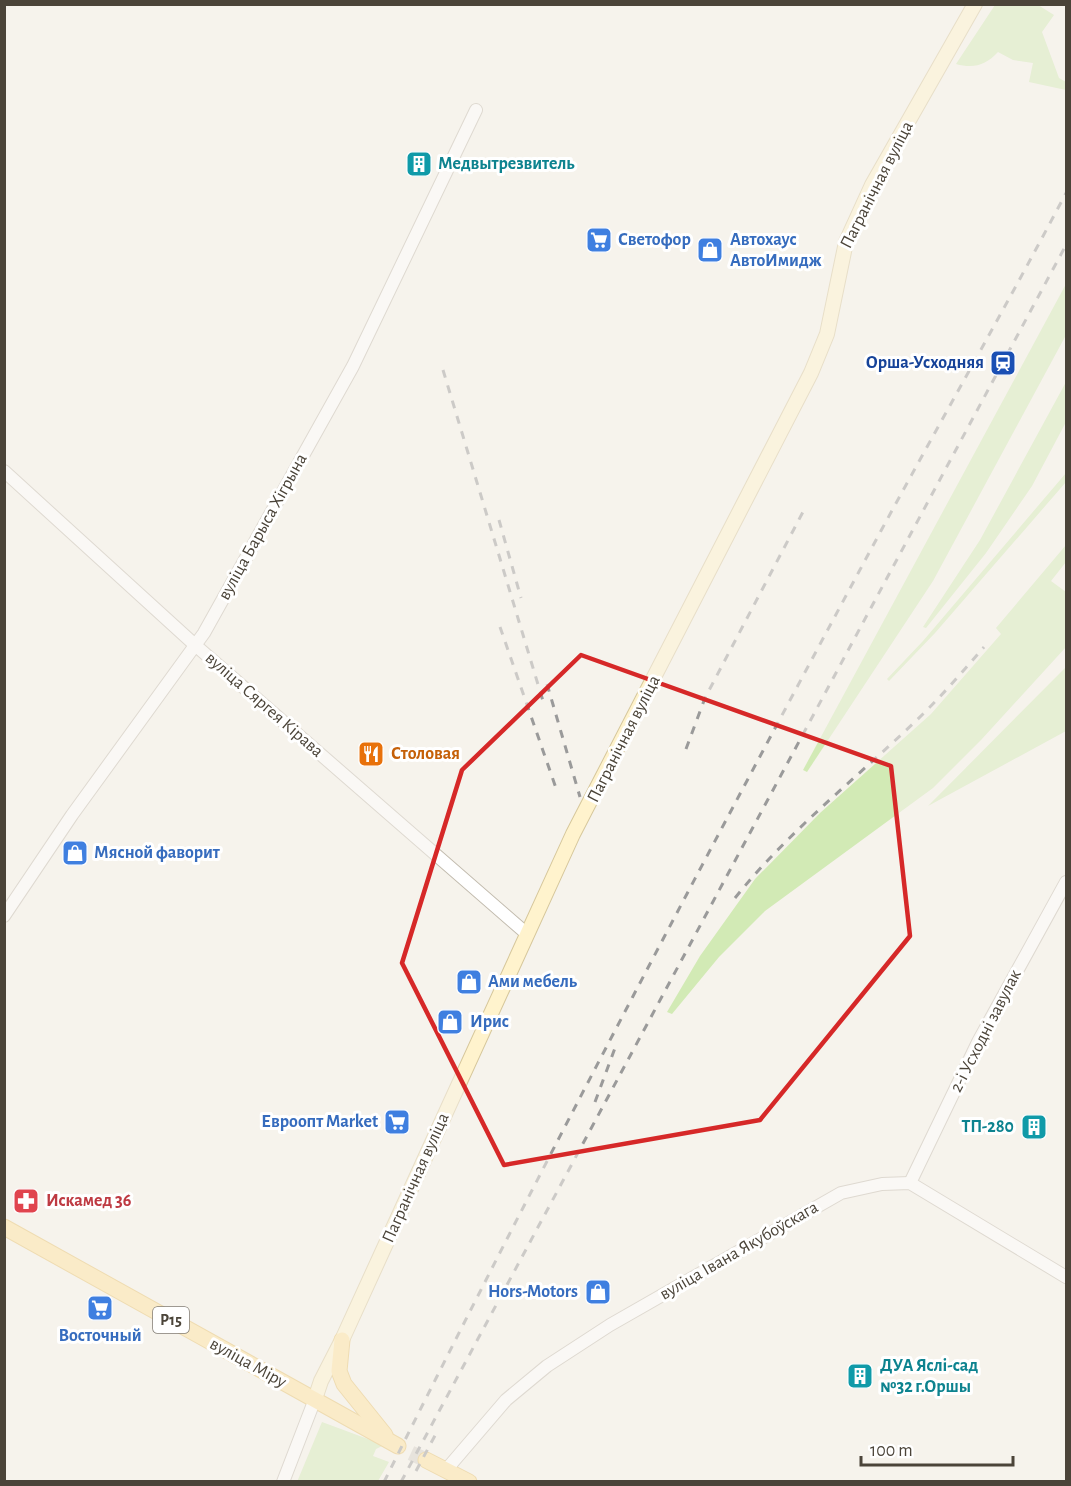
<svg xmlns="http://www.w3.org/2000/svg" width="1071" height="1486" font-family="'Alegreya Sans',sans-serif">
  <style>
    .green { fill: #d2eab5 }
    .lines { fill: none; stroke-linecap: round; stroke-linejoin: round }
    .primary-tunnel { stroke: #d4d0c8; stroke-width: 15; stroke-dasharray: 15 8; stroke-linecap: butt }
    .tertiary-casing { stroke: #c2bbae; stroke-width: 14 }
    .secondary-casing { stroke: #d6c79b; stroke-width: 16 }
    .primary-casing { stroke: #e6c16a; stroke-width: 17 }
    .tertiary { stroke: #fff; stroke-width: 12 }
    .secondary { stroke: #fff3cd; stroke-width: 14 }
    .primary { stroke: #ffe39c; stroke-width: 15 }
    .rail { stroke: #9a9a9a; stroke-width: 3; stroke-dasharray: 8 8; stroke-linecap: butt }
    .marked { fill: none; stroke: #d62828; stroke-width: 4.5; stroke-linejoin: round }
    .labels { text-anchor: middle; dominant-baseline: central; stroke-width: 6; stroke-linejoin: round; paint-order: stroke }
    .shield { fill: #fff; stroke: #817c74; stroke-width: 1.5 }
    .shield-label { font-size: 16px; font-weight: bold; fill: #4b4439 }
    .culture-label { font-size: 18px; font-weight: bold; fill: #0d838f; stroke: #fff; text-anchor: start }
    .street-label { font-size: 18px; fill: #4b4439; stroke: #fff }
    .shop-label { font-size: 18px; font-weight: bold; fill: #366cbe; stroke: #fff; text-anchor: start }
    .transit-label { font-size: 18px; font-weight: bold; fill: #164399; stroke: #fff; text-anchor: end }
    .food-label { font-size: 18px; font-weight: bold; fill: #c56008; stroke: #fff; text-anchor: start }
    .health-label { font-size: 18px; font-weight: bold; fill: #be3a42; stroke: #fff; text-anchor: start }
  </style>
  <rect width="100%" height="100%" fill="#f6f3ec"/>
  <g class="green">
    <path d="M995 5H1038L1054 15 1042 32 1059 78 1066 82V90L1029 82 1033 63 1013 60 998 52C986 65 974 69 956 64Z"/>
    <polygon points="1066,284 1066,335 933,581 807,772 803,770"/>
    <polygon points="1066,382 1066,422 1032,486 986,553 926,628 923,627 980,540"/>
    <polygon points="1066,473 1066,482 935,633 889,681 887,679 923,641"/>
    <polygon points="1066,545 1066,562 1051,581 1066,592 1066,647 981,740 933,788 765,911 719,957 672,1014 667,1012 700,956 755,879 820,813 931,714 1001,634 996,628"/>
    <polygon points="1066,667 1066,731 928,806"/>
    <polygon points="322,1422 384,1445 376,1449 373,1456 389,1462 378,1481 297,1482"/>
  </g>
  <g class="lines">
    <polyline class="primary-tunnel" points="411,1453 426,1460"/>
    <g class="tertiary-casing">
      <g id="tertiary">
        <polyline points="4,471 195,645 527,934"/>
        <polyline points="4,916 72,815 204,633 353,366 476,110"/>
        <polyline points="910,1183 978,1042 1066,882"/>
        <polyline points="446,1470 506,1400 547,1366 610,1325 841,1193 882,1184 910,1183 1066,1277"/>
        <polyline points="283,1482 315,1399"/>
      </g>
    </g>
    <g class="secondary-casing">
      <polyline id="secondary" points="315,1399 321,1381 342,1340 573,834 811,373 827,334 846,242 872,185 975,4"/>
    </g>
    <g class="primary-casing">
      <g id="primary">
        <polyline points="4,1227 398,1446"/>
        <polyline points="342,1340 339,1371 344,1384 385,1435"/>
        <polyline points="426,1460 469,1482"/>
      </g>
    </g>
    <use href="#tertiary" class="tertiary"/>
    <use href="#secondary" class="secondary"/>
    <use href="#primary" class="primary"/>
    <g class="rail">
      <polyline points="443,370 543,701"/>
      <polyline points="499,520 521,598"/>
      <polyline points="500,627 557,791"/>
      <polyline points="547,684 580,797"/>
      <polyline points="686,749 705,698 804,510"/>
      <path d="M735 898C791 828 862 774 925 712 946 691 965 669 984 647"/>
      <polyline points="595,1102 615,1048"/>
      <polyline points="416,1471 438,1430"/>
      <path d="M384 1482C538 1173 699 869 862 566 929 441 1000 318 1066 193"/>
      <polyline points="401,1482 1066,245"/>
    </g>
  </g>
  <path d="M0 0H1071V1486H0ZM581 655 891 766 910 936 760 1120 504 1165 402 963 462 770Z" fill="#f6f3ec" fill-opacity=".55" fill-rule="evenodd"/>
  <path class="marked" d="M581 655 891 766 910 936 760 1120 504 1165 402 963 462 770Z"/>
  <defs>
    <g id="building-square" transform="scale(1.35)"><rect x="-9" y="-9" width="18" height="18" rx="4" fill="#0f9aa8" stroke="#fff"/><path d="M-4-6H4V6H1V3H-1V6H-4ZM-2.5-4.3h1.7v1.8h-1.7ZM.8-4.3h1.7v1.8H.8ZM-2.5-1h1.7V.8h-1.7ZM.8-1h1.7V.8H.8Z" fill="#fff"/></g>
    <g id="supermarket-square" transform="scale(1.35)"><rect x="-9" y="-9" width="18" height="18" rx="4" fill="#3f7fe0" stroke="#fff"/><path d="M-6-5.5h2.5l.6 2H6L4.5 2H-2.5L-4.4-4H-6ZM-1.5 3.2a1.3 1.3 0 1 0 .1 0ZM3 3.2a1.3 1.3 0 1 0 .1 0Z" fill="#fff"/></g>
    <g id="shop-square" transform="scale(1.35)"><rect x="-9" y="-9" width="18" height="18" rx="4" fill="#3f7fe0" stroke="#fff"/><path d="M-5-2.5h2.3a2.7 3.5 0 0 1 5.4 0H5L5.5 6h-11ZM-1.5-2.5h3a1.5 2.3 0 0 0-3 0Z" fill="#fff"/></g>
    <g id="station-square" transform="scale(1.35)"><rect x="-9" y="-9" width="18" height="18" rx="4" fill="#1a4fb4" stroke="#fff"/><path d="M-3-6H3Q5-6 5-4V2Q5 4 3 4L4.5 6H3L1.5 4h-3L-3 6H-4.5L-3 4Q-5 4-5 2V-4Q-5-6-3-6ZM-3.5-4v3h7v-3ZM-3.5 1v1.5H-2V1ZM2 1v1.5H3.5V1Z" fill="#fff"/></g>
    <g id="restaurant-square" transform="scale(1.35)"><rect x="-9" y="-9" width="18" height="18" rx="4" fill="#e8710a" stroke="#fff"/><path d="M-5-6h1v4h1v-4h1v4h1v-4h1v5L-1.5 .5V6h-2V.5L-5-1ZM5-6V6H3V1.5H1.5Q1.5-4 5-6Z" fill="#fff"/></g>
    <g id="pharmacy-square" transform="scale(1.35)"><rect x="-9" y="-9" width="18" height="18" rx="4" fill="#e0444e" stroke="#fff"/><path d="M-2-6h4v4h4v4h-4v4h-4v-4h-4v-4h4Z" fill="#fff"/></g>
  </defs>
  <g fill-rule="evenodd">
    <use href="#building-square" x="419" y="164"/>
    <use href="#supermarket-square" x="599" y="240"/>
    <use href="#shop-square" x="710" y="250"/>
    <use href="#station-square" x="1003" y="363"/>
    <use href="#restaurant-square" x="371" y="754"/>
    <use href="#shop-square" x="75" y="853"/>
    <use href="#shop-square" x="469" y="982"/>
    <use href="#shop-square" x="450" y="1022"/>
    <use href="#supermarket-square" x="397" y="1122"/>
    <use href="#building-square" x="1034" y="1127"/>
    <use href="#pharmacy-square" x="26" y="1201"/>
    <use href="#shop-square" x="598" y="1292"/>
    <use href="#supermarket-square" x="100" y="1308"/>
    <use href="#building-square" x="860" y="1376"/>
  </g>
  <g class="labels">
    <rect class="shield" x="153" y="1307" width="36" height="26" rx="4.5"/>
    <g class="shield-label">
      <text x="171" y="1320">Р15</text>
    </g>
    <g class="culture-label">
      <text x="438" y="164">Медвытрезвитель</text>
      <text x="1014" y="1127" text-anchor="end">ТП-280</text>
      <text x="880" y="1366">ДУА Яслі-сад<tspan x="880" dy="21">№32 г.Оршы</tspan></text>
    </g>
    <g class="street-label">
      <text transform="translate(877 185) rotate(-63)">Пагранічная вуліца</text>
      <text transform="translate(263 527) rotate(-61)">вуліца Барыса Хігрына</text>
      <text transform="translate(264 705) rotate(41)">вуліца Сяргея Кірава</text>
      <text transform="translate(624 739) rotate(-63)">Пагранічная вуліца</text>
      <text transform="translate(986 1031) rotate(-63)">2-і Усходні завулак</text>
      <text transform="translate(416 1178) rotate(-66)">Пагранічная вуліца</text>
      <text transform="translate(739 1251) rotate(-30)">вуліца Івана Якубоўскага</text>
      <text transform="translate(248 1363) rotate(29)">вуліца Міру</text>
    </g>
    <g class="shop-label">
      <text x="618" y="240">Светофор</text>
      <text x="730" y="240">Автохаус<tspan x="730" dy="21">АвтоИмидж</tspan></text>
      <text x="94" y="853">Мясной фаворит</text>
      <text x="488" y="982">Ами мебель</text>
      <text x="470" y="1022">Ирис</text>
      <text x="378" y="1122" text-anchor="end">Евроопт Market</text>
      <text x="578" y="1292" text-anchor="end">Hors-Motors</text>
      <text x="100" y="1336" text-anchor="middle">Восточный</text>
    </g>
    <g class="transit-label">
      <text x="984" y="363">Орша-Усходняя</text>
    </g>
    <g class="food-label">
      <text x="391" y="754">Столовая</text>
    </g>
    <g class="health-label">
      <text x="46" y="1201">Искамед 36</text>
    </g>
  </g>
  <rect width="1071" height="1486" fill="none" stroke="#4b4439" stroke-width="12"/>
  <path d="M861 1456v9h152v-9" fill="none" stroke="#4b4439" stroke-width="3"/>
  <text x="870" y="1456" font-size="18" fill="#4b4439" stroke="#ffffff" stroke-width="4.5" paint-order="stroke">100 m</text>
</svg>
